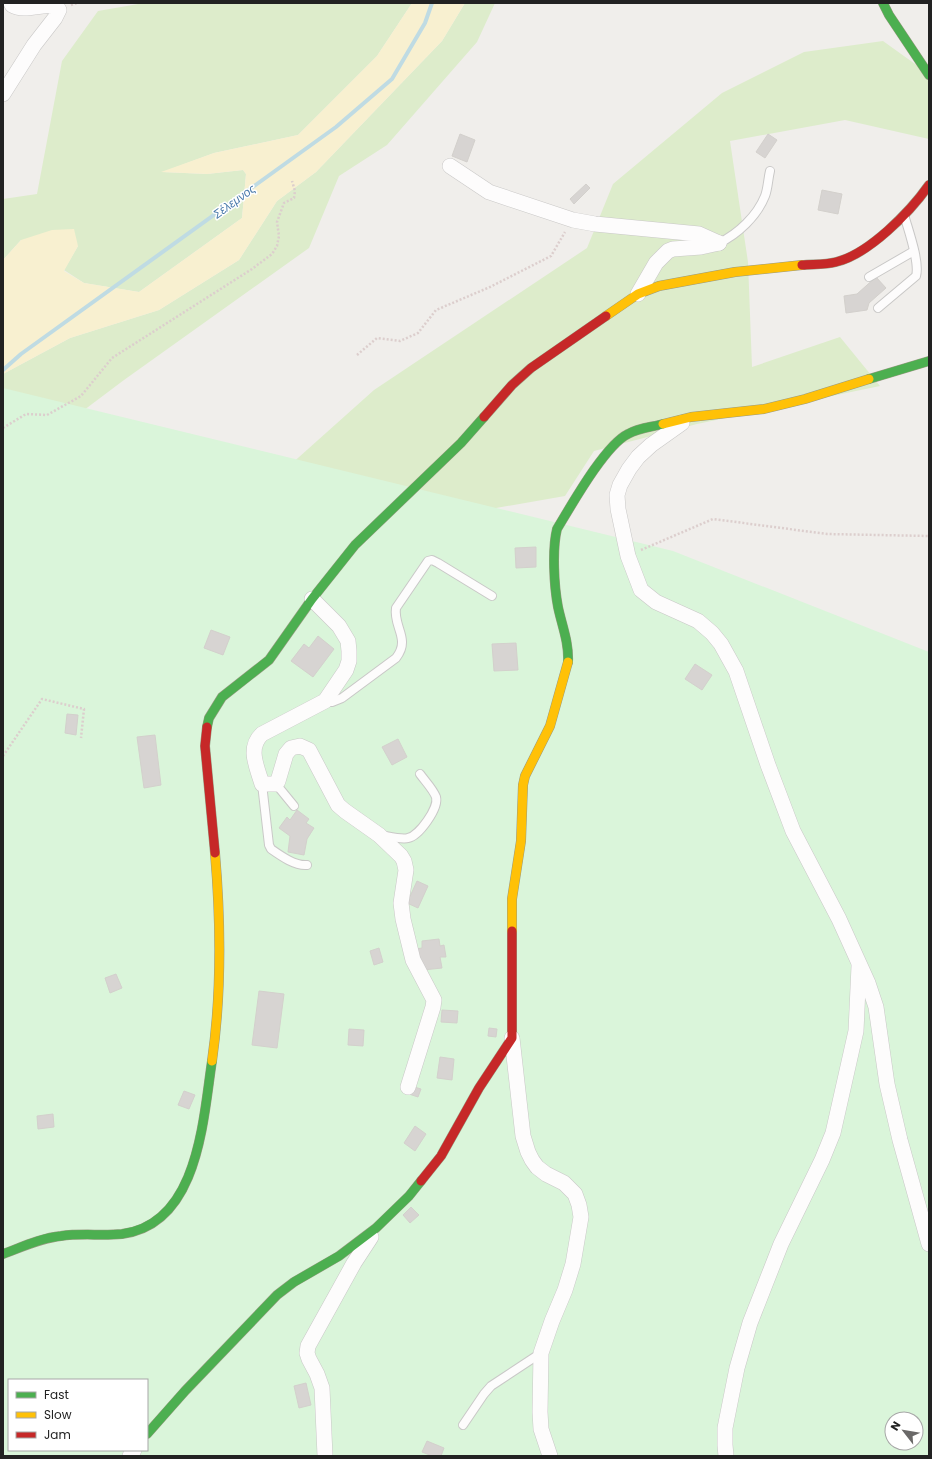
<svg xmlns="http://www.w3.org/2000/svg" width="932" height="1459" font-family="Poppins,sans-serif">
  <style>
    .grass { fill: #ddeccb }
    .sand { fill: #f8f0d0 }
    .park { fill: #daf5da; fill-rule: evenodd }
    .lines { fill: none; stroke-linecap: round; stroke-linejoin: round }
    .stream { stroke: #bfdbe3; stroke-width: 4 }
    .building { fill: #d7d4d2; stroke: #d3d0cc }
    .lane-casing { stroke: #c9c8c7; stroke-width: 10 }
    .street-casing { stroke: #c9c8c7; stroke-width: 16 }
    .fast-casing { stroke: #999a82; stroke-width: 10 }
    .slow-casing { stroke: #999a82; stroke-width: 10 }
    .jam-casing { stroke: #999a82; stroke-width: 10 }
    .path { stroke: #dccecd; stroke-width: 2.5; stroke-dasharray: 2 2; stroke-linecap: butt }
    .lane { stroke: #fdfcfc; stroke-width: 8 }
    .street { stroke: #fdfcfc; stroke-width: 15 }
    .fast { stroke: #4caf50; stroke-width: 9 }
    .slow { stroke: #ffc107; stroke-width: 9 }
    .jam { stroke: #c62828; stroke-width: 9 }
    .labels { text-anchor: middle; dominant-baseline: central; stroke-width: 3; stroke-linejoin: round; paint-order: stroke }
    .water-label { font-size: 12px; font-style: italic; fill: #4a7aab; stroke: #fff }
  </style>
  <rect width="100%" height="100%" fill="#f0eeeb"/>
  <g class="grass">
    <polygon points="144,3 412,3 377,56 298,135 214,153 163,172 207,174 243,170 246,174 242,218 139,292 84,283 64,270 78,246 21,240 3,260 3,199 37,194 62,61 98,11"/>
    <polygon points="465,3 495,3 477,42 387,145 339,176 309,248 124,380 3,471 3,374 70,338 159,310 239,260 277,201 316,172 442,41"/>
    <polygon points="883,41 929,74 929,139 845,120 730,141 748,262 752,367 840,337 880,386 697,424 594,451 565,496 456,515 270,483 374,390 587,248 613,184 722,93 804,52"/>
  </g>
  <polygon class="sand" points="412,3 465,3 442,41 316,172 277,201 239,260 159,310 70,338 3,374 3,260 21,240 52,230 74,229 78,246 64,271 84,283 139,292 242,218 246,174 243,170 207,174 161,172 214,153 298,135 377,56"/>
  <path class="park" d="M3 388 673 551 929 652V1456H3ZM9 1380H147V1450H9ZM892 1419H916V1443H892Z"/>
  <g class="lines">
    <polyline class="stream" points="3,370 21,354 336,127 392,79 425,23 432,3"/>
  </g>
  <g class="building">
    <polygon points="460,134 475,140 467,162 452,156"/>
    <polygon points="768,134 777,140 765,158 756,152"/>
    <polygon points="586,184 590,188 574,204 570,199"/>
    <polygon points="822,190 842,194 838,214 818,210"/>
    <polygon points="876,277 886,288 869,303 867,310 846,313 844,296 857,294"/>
    <polygon points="536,547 536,567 516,568 515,548"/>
    <polygon points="211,630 230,637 223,655 204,648"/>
    <polygon points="318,636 334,649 313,677 291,661 304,644 309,648"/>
    <polygon points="516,643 518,670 494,671 492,644"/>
    <polygon points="695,664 712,675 702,690 685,679"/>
    <polygon points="67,714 78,715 76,735 65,733"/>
    <polygon points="155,735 161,785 144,788 137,737"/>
    <polygon points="398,739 407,757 392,765 382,747"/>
    <polygon points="297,810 309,819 306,823 314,828 307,839 304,855 288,852 290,836 279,828 287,817 290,820"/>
    <polygon points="417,881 428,886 418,908 407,903"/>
    <polygon points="439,939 440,946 444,945 446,957 440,957 442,968 423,970 416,949 422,948 422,941"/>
    <polygon points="379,948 383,962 374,965 370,951"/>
    <polygon points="116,974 122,988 110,993 105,978"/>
    <polygon points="259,991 284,994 277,1048 252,1045"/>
    <polygon points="442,1010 458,1011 457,1023 441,1022"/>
    <polygon points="489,1028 497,1029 496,1037 488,1036"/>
    <polygon points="349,1029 364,1030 363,1046 348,1045"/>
    <polygon points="440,1057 454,1059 452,1080 437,1078"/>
    <polygon points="411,1086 421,1089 418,1097 409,1094"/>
    <polygon points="184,1091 195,1095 189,1109 178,1105"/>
    <polygon points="53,1114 54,1127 38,1129 37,1116"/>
    <polygon points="415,1126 426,1134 415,1151 404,1143"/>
    <polygon points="411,1207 419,1215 410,1223 403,1215"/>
    <polygon points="306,1383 311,1405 299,1408 294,1386"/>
    <polygon points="427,1441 444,1448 441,1456 432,1456 422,1452"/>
  </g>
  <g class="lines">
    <g class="lane-casing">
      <g id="lane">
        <path d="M719 243C738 234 757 216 765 196 768 188 768 179 770 171"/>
        <polyline points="869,277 914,251"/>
        <path d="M878 308 916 276C920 263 909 232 905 218"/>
        <path d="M325 701 332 702 342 698 396 658C411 639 393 627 396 608L428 561 432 560 438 563 492 596"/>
        <path d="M262 784 269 845 271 849C281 856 295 866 307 865"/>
        <polyline points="276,784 294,806"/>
        <path d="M380 835C387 836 402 840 408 838 419 836 439 808 436 797 433 789 425 781 420 774"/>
        <polyline points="463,1425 484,1394 491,1386 541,1353"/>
      </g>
    </g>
    <g class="street-casing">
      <g id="street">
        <path d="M3 94 34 45 55 18 59 10 57 7C43 2 26 13 12 5L11 3"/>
        <polyline points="450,166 489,192 573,220 595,224 699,234 719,243"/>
        <polyline points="638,294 656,263 668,251 673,249 701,247 719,243"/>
        <polyline points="682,423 651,445 638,457 629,469 620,485 617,495 618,509 628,556 641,590 656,602 698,621 712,633 721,644 736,671 768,765 793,831 839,919 868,983 876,1007 887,1084 900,1140 929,1244"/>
        <path d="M312 599 339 626 348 641 349 651V661L346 670 325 701 262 734C247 748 257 767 262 784H276L278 781 286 754 291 748 300 746 309 750 338 805 345 811 379 835 401 856 404 861 406 870 401 903 403 919 413 960 434 1000 433 1007 408 1087"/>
        <polyline points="512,1038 523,1136 528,1152 532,1160 537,1167 546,1174 564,1183 575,1194 579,1205 581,1217 573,1264 565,1290 552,1321 541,1353 540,1412 541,1429 550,1456"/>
        <polyline points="130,1456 134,1450"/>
        <polyline points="325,1456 322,1388 317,1374 309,1359 307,1353 308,1346 354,1263 371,1237"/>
        <polyline points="726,1456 725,1445 725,1428 737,1368 750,1323 781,1244 822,1160 833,1133 856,1031 859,966"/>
      </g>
    </g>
    <g class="fast-casing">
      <g id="fast">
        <polyline points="883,3 889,15 929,75"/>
        <polyline points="869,379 929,361"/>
        <path d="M568 662C569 642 562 626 558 607 554 586 552 549 557 529 571 506 605 445 628 434 638 428 652 427 663 424"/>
        <polyline points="207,727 209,718 222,697 269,660 312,599 355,545 461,443 484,417"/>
        <path d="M3 1254C22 1247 41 1238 61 1236 81 1233 102 1236 122 1234 199 1224 203 1119 212 1061"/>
        <polyline points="147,1434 185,1391 277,1295 294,1282 339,1256 376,1228 409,1196 421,1181"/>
      </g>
    </g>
    <g class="slow-casing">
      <g id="slow">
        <polyline points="606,316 638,294 659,286 735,272 802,265"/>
        <polyline points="663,424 691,417 764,409 805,399 869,379"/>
        <polyline points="512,931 512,899 521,841 523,785 525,776 550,726 568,662"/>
        <path d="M212 1061C222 991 221 923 215 853"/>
      </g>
    </g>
    <g class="jam-casing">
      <g id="jam">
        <path d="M802 265C813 264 825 265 836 262 869 254 910 212 929 185"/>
        <polyline points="484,417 512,385 531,368 606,316"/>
        <polyline points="207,727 205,746 215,853"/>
        <polyline points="421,1181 441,1156 479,1088 512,1038 512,931"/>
      </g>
    </g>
    <g class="path">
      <polyline points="71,5 77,3"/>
      <polyline points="357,355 377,338 400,341 418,333 436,310 490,287 551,256 565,232"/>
      <polyline points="3,428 26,414 47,415 81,396 112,358 252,269 272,254 277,246 279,236 277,222 284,203 294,198 295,191 292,181"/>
      <polyline points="641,550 713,519 827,534 929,536"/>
      <polyline points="3,756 42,699 84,709 81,738"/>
    </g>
    <use href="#lane" class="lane"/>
    <use href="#street" class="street"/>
    <use href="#fast" class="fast"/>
    <use href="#slow" class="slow"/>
    <use href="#jam" class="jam"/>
  </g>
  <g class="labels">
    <g class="water-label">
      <text transform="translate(234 201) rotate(-36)">Σέλεμνος</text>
    </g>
  </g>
  <rect width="932" height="1459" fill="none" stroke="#222222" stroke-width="8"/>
  <rect x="8" y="1379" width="140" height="72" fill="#ffffff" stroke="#a7a7a7"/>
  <rect x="16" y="1392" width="20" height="6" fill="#4caf50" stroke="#a7a7a7"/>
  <text x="44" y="1399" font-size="12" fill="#222222">Fast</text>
  <rect x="16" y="1412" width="20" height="6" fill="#ffc107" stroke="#a7a7a7"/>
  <text x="44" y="1419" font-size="12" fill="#222222">Slow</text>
  <rect x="16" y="1432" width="20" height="6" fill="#c62828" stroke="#a7a7a7"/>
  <text x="44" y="1439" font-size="12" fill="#222222">Jam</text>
  <g transform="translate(904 1431) rotate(301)"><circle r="19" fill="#ffffff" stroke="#a7a7a7"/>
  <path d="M0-3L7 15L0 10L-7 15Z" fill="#6a6968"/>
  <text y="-6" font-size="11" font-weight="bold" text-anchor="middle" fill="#222222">N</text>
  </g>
</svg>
